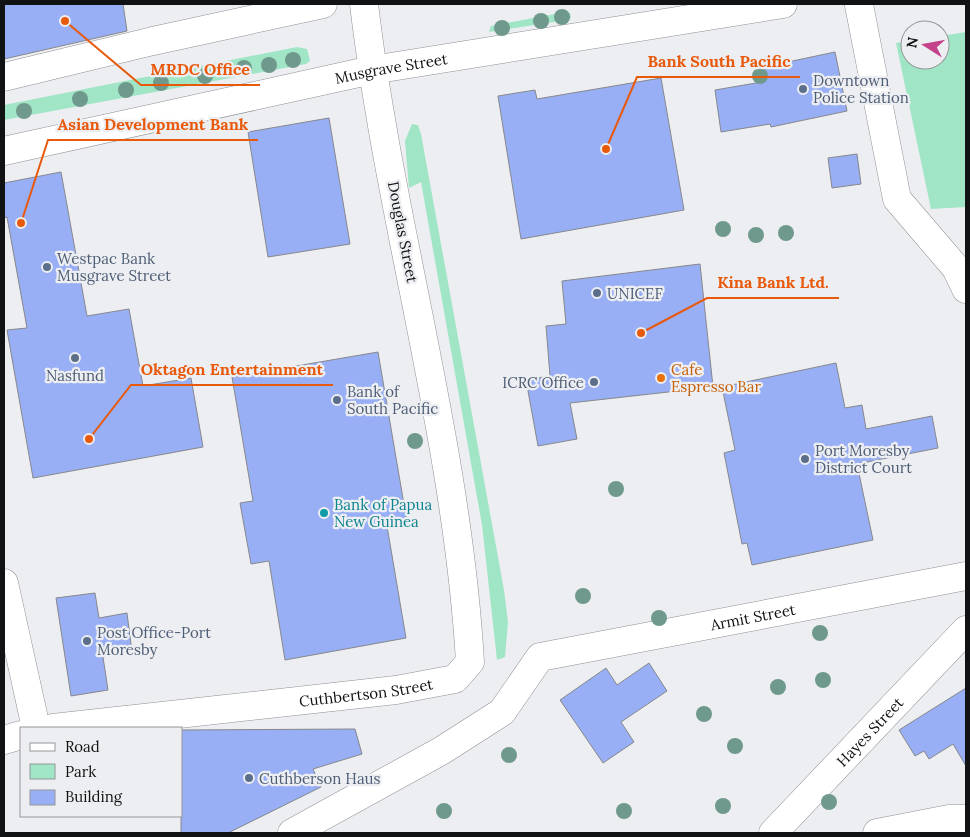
<svg xmlns="http://www.w3.org/2000/svg" width="970" height="837" font-family="Lora,serif">
  <style>
    .green { fill: #a0e6c6 }
    .building { fill: #98aff5; stroke: #86888b }
    .lines { fill: none; stroke-linecap: round; stroke-linejoin: round }
    .minor-casing { stroke: #8f9094; stroke-width: 29 }
    .minor { stroke: #fff; stroke-width: 28 }
    .tree { fill: #70998d }
    .service-dot { fill: #5c6f8a; stroke: #edeef2; stroke-width: 2 }
    .food-dot { fill: #e8710a; stroke: #edeef2; stroke-width: 2 }
    .culture-dot { fill: #0f9aa8; stroke: #edeef2; stroke-width: 2 }
    .labels { text-anchor: middle; dominant-baseline: central; stroke-width: 4.5; stroke-linejoin: round; paint-order: stroke }
    .street-label { font-size: 15px; fill: #111213; stroke: #edeef2 }
    .service-label { font-size: 15px; fill: #4e5e75; stroke: #edeef2; text-anchor: start }
    .food-label { font-size: 15px; fill: #c56008; stroke: #edeef2; text-anchor: start }
    .culture-label { font-size: 15px; fill: #0d838f; stroke: #edeef2; text-anchor: start }
    .leader { fill: none; stroke: #e8590c; stroke-width: 2 }
    .callout-dot { fill: #e8590c; stroke: #edeef2; stroke-width: 2 }
    .callout-label { font-size: 16px; text-anchor: middle; font-weight: bold; fill: #e8590c; stroke: #edeef2; stroke-width: 4.5; stroke-linejoin: round; paint-order: stroke }
  </style>
  <rect width="100%" height="100%" fill="#edeef2"/>
  <g class="green">
    <polygon points="566,12 570,13 571,18 567,20 489,32 491,26"/>
    <polygon points="966,32 966,207 931,209 896,43 910,41 910,60 940,60 940,36"/>
    <polygon points="297,47 307,49 310,61 306,64 4,120 4,105"/>
    <polygon points="412,124 418,125 421,134 504,590 508,622 505,657 497,660 482,525 421,182 409,188 405,141"/>
  </g>
  <g class="building">
    <polygon points="4,4 123,4 127,31 4,59"/>
    <polygon points="835,52 847,111 771,127 770,124 721,132 715,90 762,82 759,68"/>
    <polygon points="661,78 684,210 521,239 498,96 535,90 537,99"/>
    <polygon points="329,118 350,244 268,257 248,132"/>
    <polygon points="857,154 861,184 832,188 828,158"/>
    <polygon points="61,172 87,316 129,309 143,386 191,378 203,447 33,478 7,330 27,328 7,217 4,218 4,183"/>
    <polygon points="700,264 713,387 570,403 577,439 538,446 526,380 550,376 546,326 566,324 562,281"/>
    <polygon points="378,352 407,522 387,526 406,638 285,660 269,561 251,564 240,503 253,501 232,377"/>
    <polygon points="836,363 845,408 862,405 866,429 932,416 938,448 857,464 873,540 752,565 747,543 742,544 724,453 735,450 722,387"/>
    <polygon points="95,593 99,618 127,613 132,652 103,657 108,690 71,696 56,598"/>
    <polygon points="649,663 667,691 621,722 634,742 603,763 560,700 606,668 617,685"/>
    <polygon points="966,688 966,766 953,744 929,759 924,751 915,756 899,730"/>
    <polygon points="355,729 362,754 313,769 321,787 228,833 181,833 181,730"/>
  </g>
  <g class="lines">
    <g class="minor-casing">
      <g id="minor">
        <polyline points="859,5 897,199 956,268 966,289"/>
        <polyline points="4,77 153,41 323,4"/>
        <path id="s1" d="M4 151 372 70 783 4"/>
        <polyline points="4,583 36,728"/>
        <path id="s2" d="M53 728 396 690 455 679 470 662C457 439 390 224 364 4"/>
        <polyline points="4,740 21,735"/>
        <path id="s3" d="M292 833 441 751 502 712 540 657 966 576"/>
        <path id="s4" d="M773 833 966 630"/>
        <polyline points="877,833 949,819 966,819"/>
      </g>
    </g>
    <use href="#minor" class="minor"/>
  </g>
  <g class="tree">
    <circle cx="562" cy="17" r="8"/>
    <circle cx="541" cy="21" r="8"/>
    <circle cx="502" cy="28" r="8"/>
    <circle cx="293" cy="60" r="8"/>
    <circle cx="269" cy="65" r="8"/>
    <circle cx="244" cy="68" r="8"/>
    <circle cx="205" cy="76" r="8"/>
    <circle cx="760" cy="76" r="8"/>
    <circle cx="161" cy="83" r="8"/>
    <circle cx="126" cy="90" r="8"/>
    <circle cx="80" cy="99" r="8"/>
    <circle cx="24" cy="111" r="8"/>
    <circle cx="723" cy="229" r="8"/>
    <circle cx="786" cy="233" r="8"/>
    <circle cx="756" cy="235" r="8"/>
    <circle cx="415" cy="441" r="8"/>
    <circle cx="616" cy="489" r="8"/>
    <circle cx="583" cy="596" r="8"/>
    <circle cx="659" cy="618" r="8"/>
    <circle cx="820" cy="633" r="8"/>
    <circle cx="823" cy="680" r="8"/>
    <circle cx="778" cy="687" r="8"/>
    <circle cx="704" cy="714" r="8"/>
    <circle cx="735" cy="746" r="8"/>
    <circle cx="509" cy="755" r="8"/>
    <circle cx="829" cy="802" r="8"/>
    <circle cx="723" cy="806" r="8"/>
    <circle cx="444" cy="811" r="8"/>
    <circle cx="624" cy="811" r="8"/>
  </g>
  <g class="service-dot">
    <circle cx="803" cy="89" r="5"/>
    <circle cx="47" cy="267" r="5"/>
    <circle cx="597" cy="293" r="5"/>
    <circle cx="75" cy="358" r="5"/>
    <circle cx="594" cy="382" r="5"/>
    <circle cx="337" cy="400" r="5"/>
    <circle cx="805" cy="459" r="5"/>
    <circle cx="87" cy="641" r="5"/>
    <circle cx="249" cy="778" r="5"/>
  </g>
  <circle class="food-dot" cx="661" cy="378" r="5"/>
  <circle class="culture-dot" cx="324" cy="513" r="5"/>
  <g class="labels">
    <g class="street-label">
      <text stroke="none"><textPath href="#s1" startOffset="396">Musgrave Street</textPath></text>
      <text transform="translate(403 232) rotate(79)">Douglas Street</text>
      <text stroke="none"><textPath href="#s3" startOffset="526">Armit Street</textPath></text>
      <text stroke="none"><textPath href="#s2" startOffset="315">Cuthbertson Street</textPath></text>
      <text stroke="none"><textPath href="#s4" startOffset="140">Hayes Street</textPath></text>
    </g>
    <g class="service-label">
      <text x="813" y="80">Downtown<tspan x="813" dy="17">Police Station</tspan></text>
      <text x="57" y="258">Westpac Bank<tspan x="57" dy="17">Musgrave Street</tspan></text>
      <text x="607" y="293">UNICEF</text>
      <text x="75" y="375" text-anchor="middle">Nasfund</text>
      <text x="584" y="382" text-anchor="end">ICRC Office</text>
      <text x="347" y="391">Bank of<tspan x="347" dy="17">South Pacific</tspan></text>
      <text x="815" y="450">Port Moresby<tspan x="815" dy="17">District Court</tspan></text>
      <text x="97" y="632">Post Office-Port<tspan x="97" dy="17">Moresby</tspan></text>
      <text x="259" y="778">Cuthberson Haus</text>
    </g>
    <g class="food-label">
      <text x="671" y="369">Cafe<tspan x="671" dy="17">Espresso Bar</tspan></text>
    </g>
    <g class="culture-label">
      <text x="334" y="504">Bank of Papua<tspan x="334" dy="17">New Guinea</tspan></text>
    </g>
  </g>
  <path class="leader" d="M606 149L637 77H800M65 21L141 85H260M21 223L48 140H258M641 333L707 298H839M89 439L131 385H333"/>
  <g class="callout-dot">
    <circle cx="606" cy="149" r="5"/>
    <circle cx="65" cy="21" r="5"/>
    <circle cx="21" cy="223" r="5"/>
    <circle cx="641" cy="333" r="5"/>
    <circle cx="89" cy="439" r="5"/>
  </g>
  <g class="callout-label">
    <text x="719" y="67">Bank South Pacific</text>
    <text x="200" y="75">MRDC Office</text>
    <text x="153" y="130">Asian Development Bank</text>
    <text x="773" y="288">Kina Bank Ltd.</text>
    <text x="232" y="375">Oktagon Entertainment</text>
  </g>
  <rect width="970" height="837" fill="none" stroke="#111213" stroke-width="10"/>
  <rect x="20" y="727" width="162" height="90" fill="#edeef2" stroke="#959699"/>
  <rect x="30" y="743" width="25" height="8" fill="#ffffff" stroke="#959699"/>
  <text x="65" y="752" font-size="15" fill="#111213">Road</text>
  <rect x="30" y="764" width="25" height="15" fill="#a0e6c6" stroke="#959699"/>
  <text x="65" y="777" font-size="15" fill="#111213">Park</text>
  <rect x="30" y="790" width="25" height="15" fill="#98aff5" stroke="#959699"/>
  <text x="65" y="802" font-size="15" fill="#111213">Building</text>
  <g transform="translate(925 45) rotate(281)"><circle r="24" fill="#edeef2" stroke="#959699"/>
  <path d="M0-4L9 19L0 12L-9 19Z" fill="#c44289"/>
  <text y="-8" font-size="14" font-weight="bold" text-anchor="middle" fill="#111213">N</text>
  </g>
</svg>
